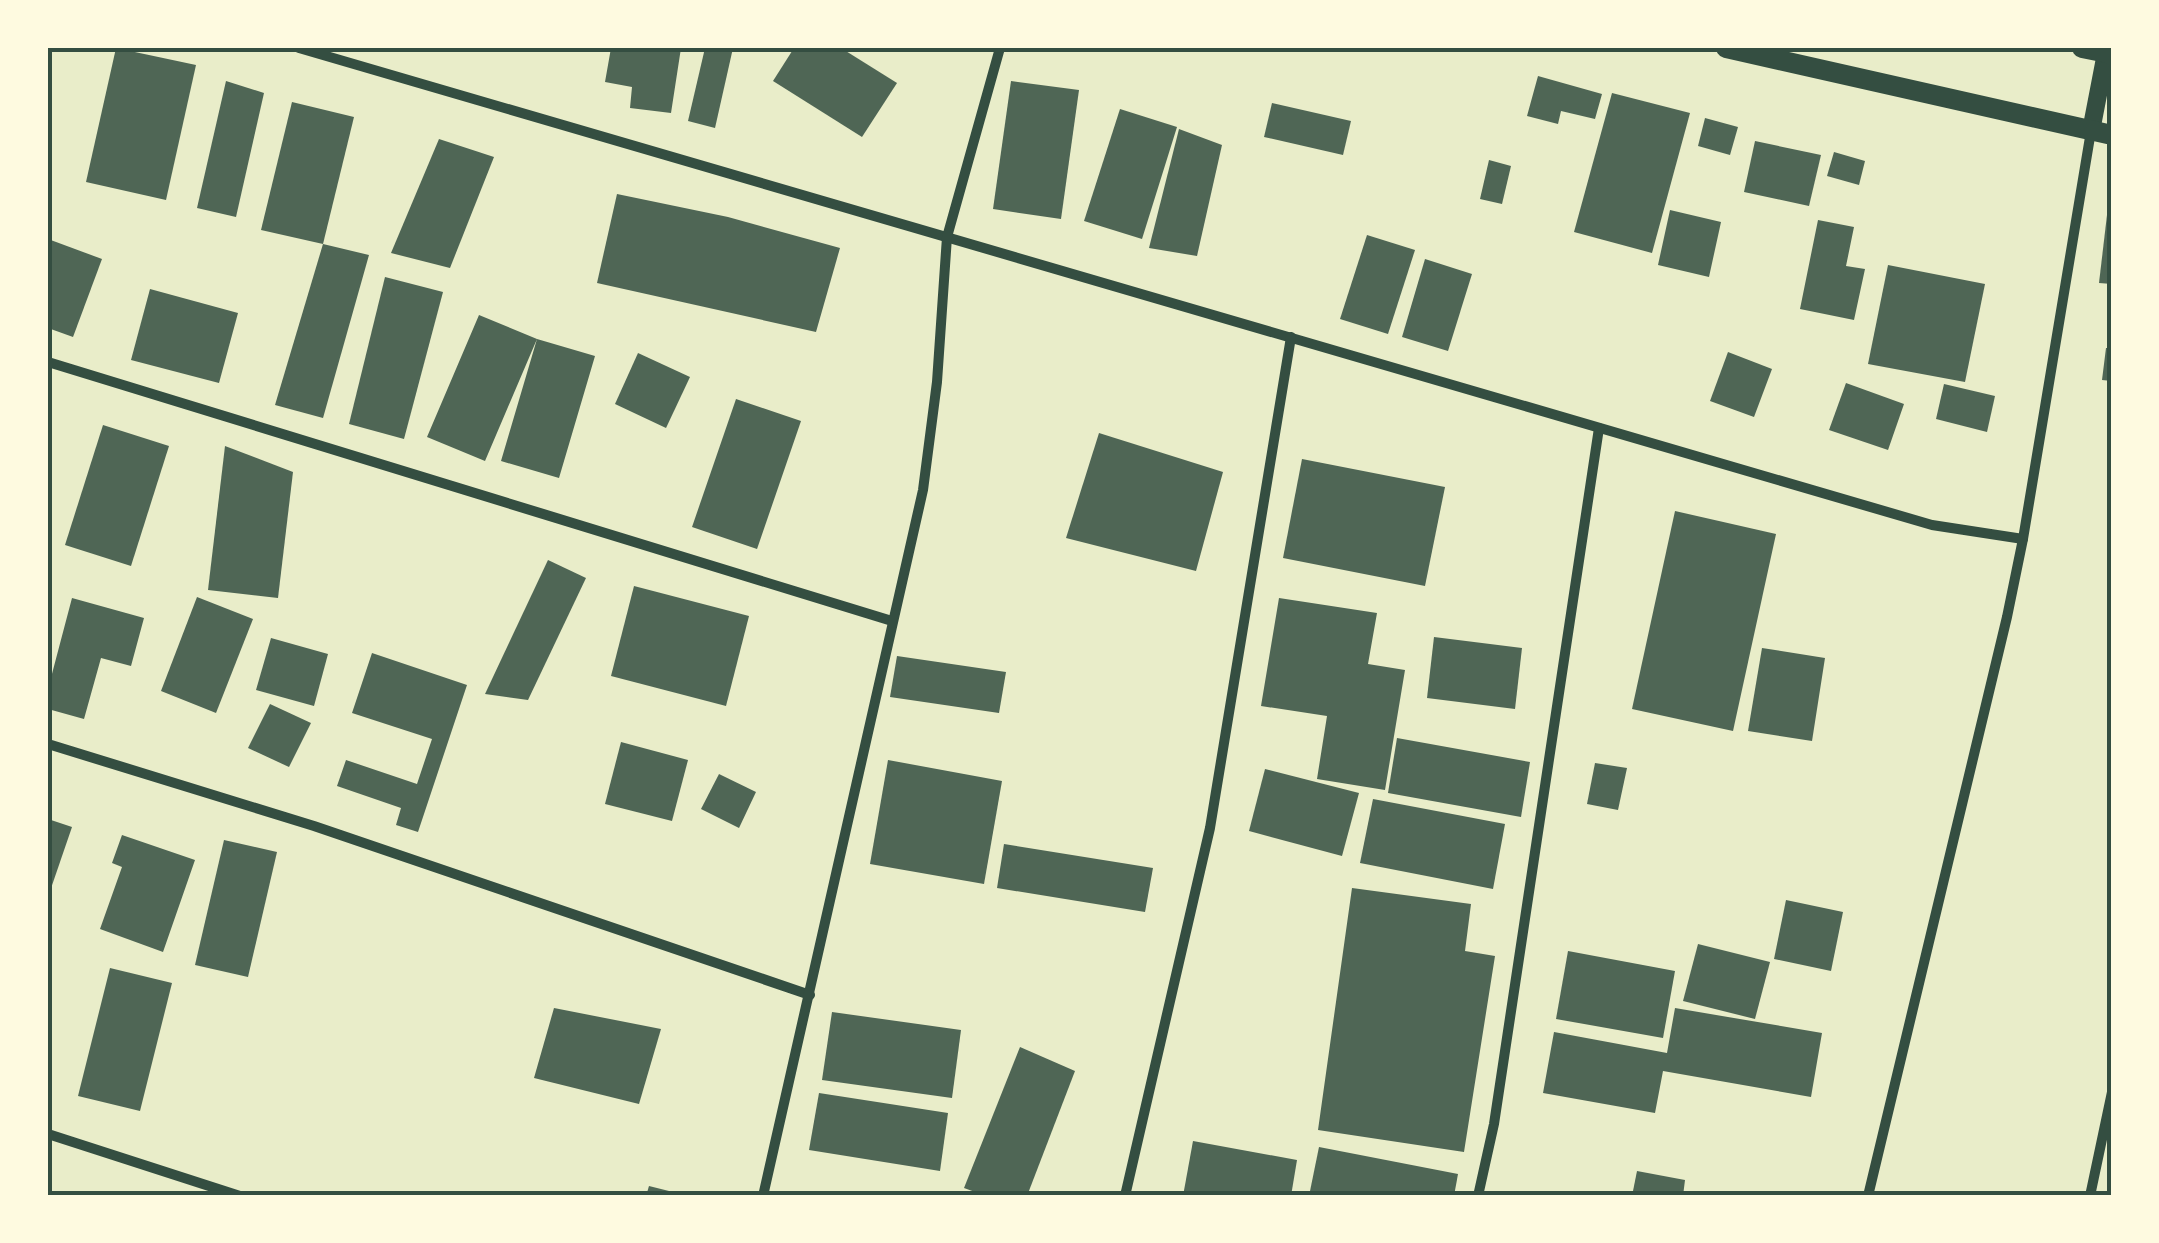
<svg xmlns="http://www.w3.org/2000/svg" width="2159" height="1243" font-family="Manrope,sans-serif">
  <style>
    .building { fill: #4f6655 }
    .lines { fill: none; stroke-linecap: round; stroke-linejoin: round }
    .minor { stroke: #344e41; stroke-width: 10 }
    .tertiary { stroke: #344e41; stroke-width: 18 }
    .secondary { stroke: #344e41; stroke-width: 20 }
    .neatline { fill: none; stroke: #344e41; stroke-width: 4 }
  </style>
  <rect width="100%" height="100%" fill="#e9edc9"/>
  <g class="building">
    <polygon points="116,48 196,65 166,200 86,182"/>
    <polygon points="611,48 681,48 671,113 630,108 632,87 605,82"/>
    <polygon points="705,48 733,48 715,128 688,121"/>
    <polygon points="794,48 841,48 897,83 862,137 773,81"/>
    <polygon points="1538,76 1602,94 1595,119 1561,111 1558,124 1527,116"/>
    <polygon points="226,81 264,93 236,217 197,208"/>
    <polygon points="1011,81 1079,90 1061,219 993,209"/>
    <polygon points="1612,93 1690,113 1652,253 1574,232"/>
    <polygon points="292,102 354,117 323,244 261,230"/>
    <polygon points="1272,103 1351,121 1343,155 1264,137"/>
    <polygon points="1120,109 1177,127 1142,239 1084,221"/>
    <polygon points="1705,118 1738,127 1730,155 1698,146"/>
    <polygon points="1179,129 1222,145 1197,256 1149,248"/>
    <polygon points="439,139 494,157 450,268 391,253"/>
    <polygon points="1755,141 1821,155 1809,206 1744,192"/>
    <polygon points="1834,152 1865,161 1859,185 1827,176"/>
    <polygon points="1489,160 1511,166 1502,204 1480,199"/>
    <polygon points="617,194 728,217 840,248 816,332 597,283"/>
    <polygon points="2109,198 2112,198 2112,284 2099,283"/>
    <polygon points="1670,210 1721,222 1709,277 1658,265"/>
    <polygon points="1818,220 1854,227 1846,266 1865,269 1854,320 1800,309"/>
    <polygon points="1367,235 1415,250 1388,334 1340,319"/>
    <polygon points="48,239 102,259 73,337 48,328"/>
    <polygon points="323,244 369,255 323,418 275,405"/>
    <polygon points="1425,259 1472,274 1448,351 1402,337"/>
    <polygon points="1888,265 1985,284 1965,382 1868,364"/>
    <polygon points="385,277 443,292 404,439 349,424"/>
    <polygon points="150,289 238,313 219,383 131,360"/>
    <polygon points="479,315 537,339 595,356 559,478 501,461 537,339 485,461 427,437"/>
    <polygon points="2106,348 2112,348 2112,381 2102,380"/>
    <polygon points="1728,352 1772,369 1754,417 1710,401"/>
    <polygon points="638,353 690,377 666,428 615,404"/>
    <polygon points="1846,383 1904,404 1888,450 1829,430"/>
    <polygon points="1944,384 1995,396 1987,432 1936,419"/>
    <polygon points="736,399 801,421 757,549 692,527"/>
    <polygon points="103,425 169,446 131,566 65,545"/>
    <polygon points="1099,433 1223,472 1196,571 1066,538"/>
    <polygon points="225,446 293,472 278,598 208,590"/>
    <polygon points="1302,459 1445,487 1425,586 1283,558"/>
    <polygon points="1675,511 1776,534 1733,731 1632,709"/>
    <polygon points="548,560 586,578 528,700 485,694"/>
    <polygon points="634,586 749,616 726,706 611,676"/>
    <polygon points="197,597 253,619 216,713 161,691"/>
    <polygon points="72,598 144,618 131,666 101,658 84,719 48,709 48,689"/>
    <polygon points="1279,598 1377,613 1368,664 1405,670 1385,790 1317,779 1327,716 1261,706"/>
    <polygon points="1434,637 1522,648 1515,709 1427,698"/>
    <polygon points="271,638 328,654 314,706 256,690"/>
    <polygon points="1762,648 1825,658 1812,741 1748,731"/>
    <polygon points="372,653 467,685 418,832 396,825 401,808 337,786 346,760 417,784 432,739 352,713"/>
    <polygon points="897,656 1006,672 999,713 890,697"/>
    <polygon points="270,704 311,723 289,767 248,748"/>
    <polygon points="1397,738 1530,762 1521,817 1388,793"/>
    <polygon points="621,742 688,760 672,821 605,804"/>
    <polygon points="888,760 1002,781 984,884 870,864"/>
    <polygon points="1595,763 1627,768 1618,810 1587,804"/>
    <polygon points="1265,769 1359,793 1342,856 1249,831"/>
    <polygon points="719,774 756,792 739,828 701,809"/>
    <polygon points="1373,799 1505,824 1493,889 1360,863"/>
    <polygon points="48,819 72,827 48,897"/>
    <polygon points="122,835 195,860 163,952 100,929 122,867 112,863"/>
    <polygon points="224,840 277,852 248,977 195,965"/>
    <polygon points="1004,844 1153,868 1145,912 997,888"/>
    <polygon points="1352,888 1471,904 1465,951 1495,956 1464,1152 1318,1130"/>
    <polygon points="1786,900 1843,912 1831,971 1774,959"/>
    <polygon points="1698,944 1770,962 1755,1019 1683,1001"/>
    <polygon points="1568,951 1675,971 1663,1038 1556,1019"/>
    <polygon points="110,968 172,983 140,1111 78,1096"/>
    <polygon points="554,1008 661,1029 639,1104 534,1078"/>
    <polygon points="1675,1008 1822,1033 1811,1097 1663,1071 1655,1113 1543,1093 1554,1032 1667,1053"/>
    <polygon points="832,1012 961,1030 952,1098 822,1080"/>
    <polygon points="1020,1047 1075,1071 1027,1196 986,1196 964,1188"/>
    <polygon points="819,1093 948,1113 940,1171 809,1150"/>
    <polygon points="1193,1141 1297,1160 1291,1196 1183,1196"/>
    <polygon points="1319,1147 1458,1174 1454,1196 1309,1196"/>
    <polygon points="1637,1171 1685,1180 1683,1196 1632,1196"/>
    <polygon points="649,1186 681,1194 681,1196 646,1196"/>
  </g>
  <g class="lines">
    <g class="minor">
      <polyline points="299,48 1932,525 2023,539"/>
      <polyline points="48,362 892,621"/>
      <polyline points="48,744 314,826 810,995"/>
      <polyline points="48,1134 240,1196"/>
      <polyline points="763,1196 923,490 937,382 947,237 1000,48"/>
      <polyline points="1125,1196 1210,828 1291,337"/>
      <polyline points="1478,1196 1494,1124 1599,428"/>
      <polyline points="1868,1196 2007,617 2023,539 2091,131"/>
      <polyline points="2090,1196 2112,1092"/>
    </g>
    <polyline class="tertiary" points="2091,131 2107,48"/>
    <g class="secondary">
      <polyline points="1726,48 2112,135"/>
      <polyline points="2082,48 2112,54"/>
    </g>
  </g>
  <rect width="2159" height="1243" fill="none" stroke="#fefae0" stroke-width="100"/>
  <rect x="50" y="50" width="2059" height="1143" class="neatline"/>
</svg>
